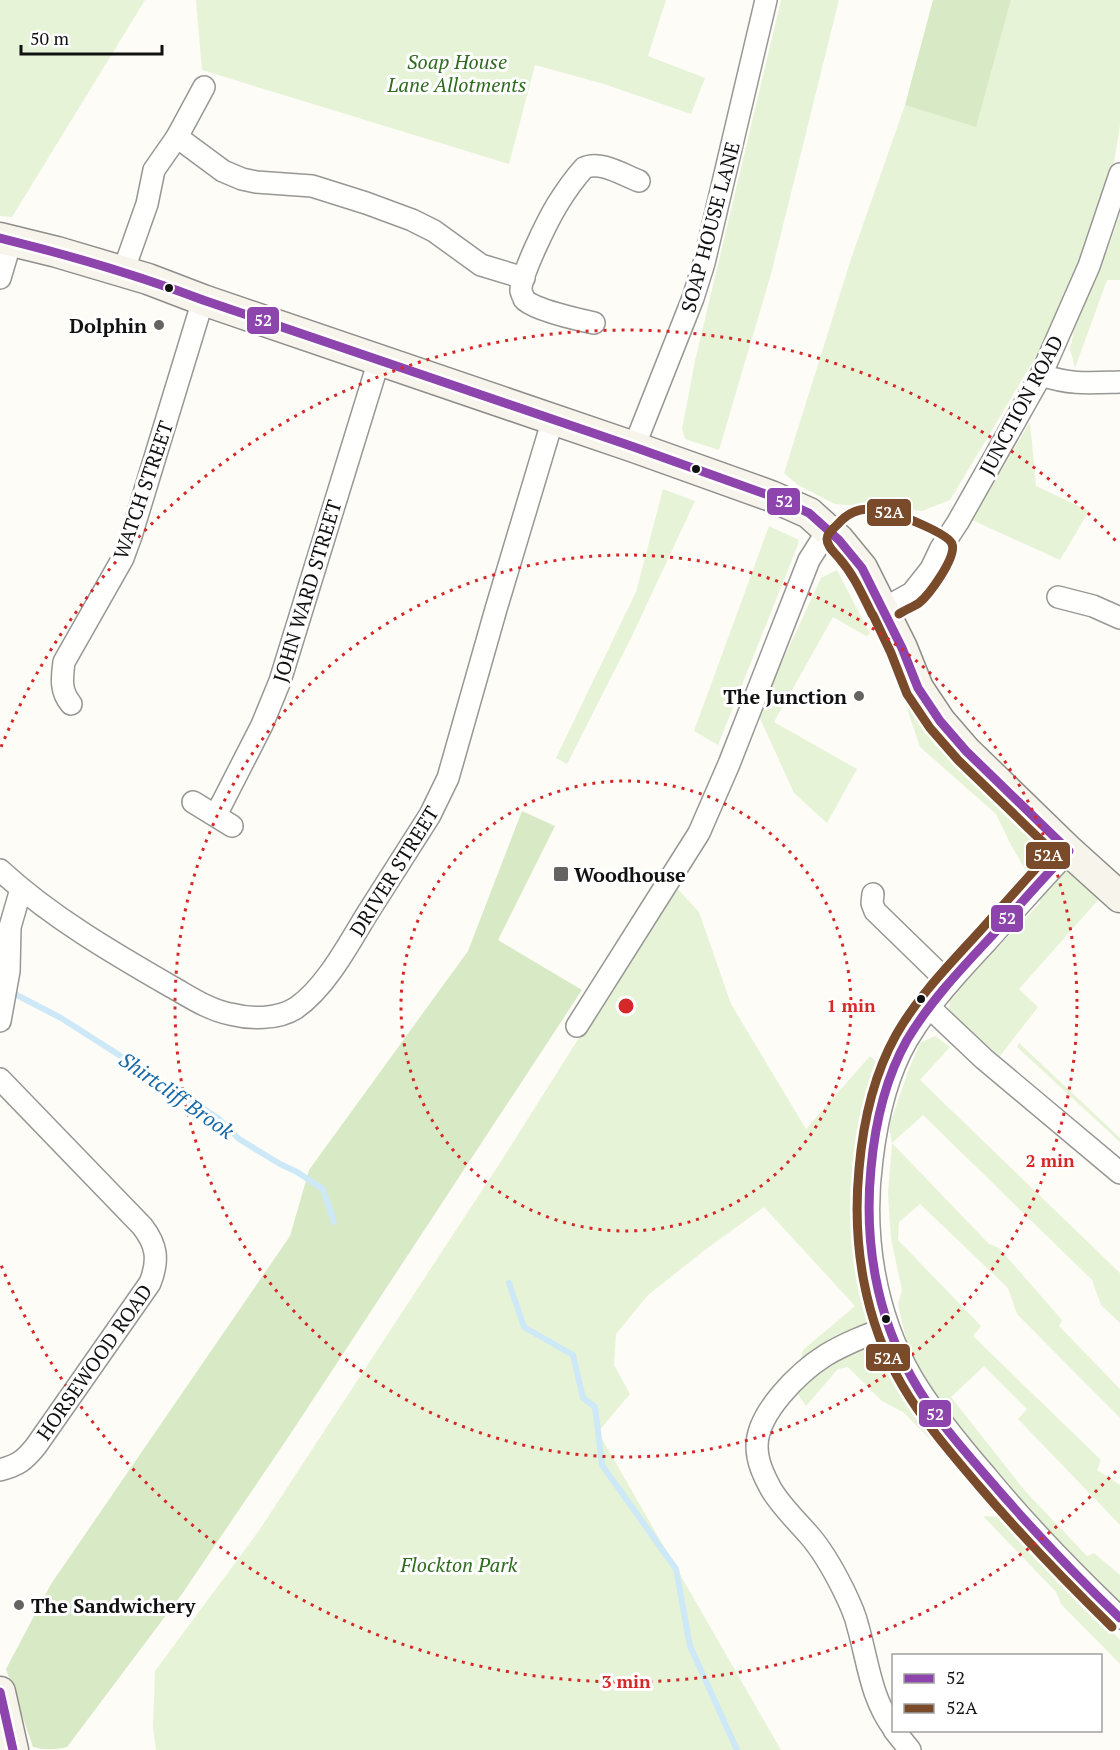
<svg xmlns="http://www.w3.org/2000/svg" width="1120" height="1750" font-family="'PT Serif',serif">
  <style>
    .green { fill: #e7f3d7 }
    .forest { fill: #d8eac5 }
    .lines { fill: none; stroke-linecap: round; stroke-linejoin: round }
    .stream { stroke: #cde8f7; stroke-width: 6 }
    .street-casing { stroke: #979795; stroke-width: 24 }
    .secondary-casing { stroke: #8e8d8b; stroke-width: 33 }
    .street { stroke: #fffffe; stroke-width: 21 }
    .secondary { stroke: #f6f4eb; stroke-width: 30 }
    .bus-1-casing { stroke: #fff; stroke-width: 14 }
    .bus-2-casing { stroke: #fff; stroke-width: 14 }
    .bus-1 { stroke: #8e44ad; stroke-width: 9 }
    .bus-2 { stroke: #7a4b2a; stroke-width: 9 }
    .ring { fill: none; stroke: #d62828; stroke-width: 3; stroke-dasharray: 3 6 }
    .bus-dot { fill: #111; stroke: #fff; stroke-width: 2 }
    .poi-dot { fill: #646362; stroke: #fff; stroke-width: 2 }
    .labels { text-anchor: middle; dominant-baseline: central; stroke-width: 6; stroke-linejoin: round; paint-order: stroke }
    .park-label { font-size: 20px; font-style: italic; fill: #2f6b1f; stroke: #fff }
    .street-label { font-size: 20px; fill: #111; stroke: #fff }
    .poi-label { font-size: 20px; font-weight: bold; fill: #111; stroke: #fff; text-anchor: end }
    .water-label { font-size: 21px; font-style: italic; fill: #1768a6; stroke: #fff }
    .centre { fill: #d62828; stroke: #fff; stroke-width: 3 }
    .ring-label { font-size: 18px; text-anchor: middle; font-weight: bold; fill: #d62828; stroke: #fff; stroke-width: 6; stroke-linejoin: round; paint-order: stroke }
    .line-badge { stroke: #fff; stroke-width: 2 }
    .badge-label { font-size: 16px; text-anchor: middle; font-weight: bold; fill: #fff }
  </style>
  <rect width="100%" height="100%" fill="#fdfcf7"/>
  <g class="green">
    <polygon points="0,0 145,0 12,217 0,216"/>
    <polygon points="196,0 666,0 648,56 705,78 691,114 604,84 535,65 509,164 202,70"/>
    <polygon points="781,0 839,0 771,274 719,450 685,439 682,429 695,361"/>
    <polygon points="1011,0 1120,0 1120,125 1113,169 1059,312 1032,363 950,500 922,511 835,504 798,485 784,473 851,259 905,105 976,126"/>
    <polygon points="1120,213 1120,280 1107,280 1075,368 1070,349 1077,316 1095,273 1108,249"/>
    <polygon points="1030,422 1036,486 1089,511 1060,560 972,520"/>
    <polygon points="663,489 695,501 632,636 567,764 556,758 636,592"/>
    <polygon points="769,526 799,540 797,547 718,745 694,731"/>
    <polygon points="837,570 870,634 866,636 833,617 774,722 857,769 827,823 794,793 758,714 821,578"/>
    <polygon points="910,691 1062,858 1073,876 1099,899 1019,989 1038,1007 1000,1056 957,1022 949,1010 950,997 1040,903 1029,876 1011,845 996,814 920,747 903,697"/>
    <polygon points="675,886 699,912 731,1004 806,1129 870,1056 880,1065 856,1162 855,1218 863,1277 872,1321 867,1325 800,1363 803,1350 855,1306 764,1207 705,1250 648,1295 616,1334 614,1365 630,1394 598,1432 781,1750 156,1750 153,1727 155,1671 258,1532 498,1166"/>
    <polygon points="935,1036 950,1047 920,1080 1120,1273 1120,1323 1101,1305 1092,1280 923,1115 892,1143 989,1244 999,1248 1062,1320 1059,1326 1120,1389 1120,1418 1017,1314 1008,1288 920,1204 899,1222 898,1240 981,1326 973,1336 1101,1460 1097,1470 1120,1485 1120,1525 1018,1419 1027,1409 984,1366 951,1397 1025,1491 1087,1556 1094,1553 1120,1575 1120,1603 1077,1563 1019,1499 944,1409 923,1377 906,1339 898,1304 902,1290 891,1239 888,1194 892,1143 889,1126 909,1069 920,1043"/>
    <polygon points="1019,1043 1120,1138 1120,1142 1017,1047"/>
    <path d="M864 1348 880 1349 888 1353 896 1371 940 1443 936 1445 903 1412 882 1401 848 1367 838 1369 806 1406 795 1390C816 1373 838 1357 864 1348Z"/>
    <polygon points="983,1516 1003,1517 1120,1640 1120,1664 1061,1604 1056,1592"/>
  </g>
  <g class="forest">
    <polygon points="933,0 1011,0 976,127 905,105"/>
    <path d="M522 811 555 826 498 940 582 990 291 1433 182 1594 67 1747C54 1750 45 1750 33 1747L6 1669 51 1584 290 1236 309 1170 468 951Z"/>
  </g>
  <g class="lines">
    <g class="stream">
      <polyline points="9,991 61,1018 218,1118 239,1139 280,1164 297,1172 323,1189 334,1222"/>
      <polyline points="509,1283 524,1327 573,1355 583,1398 595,1407 602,1465 676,1569 690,1646 737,1750"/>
    </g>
    <g class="street-casing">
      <g id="street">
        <polyline points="177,137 223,171 242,179 256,182 312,186 366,203 412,220 434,231 481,265 524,278"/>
        <polyline points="123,272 147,204 154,170 177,137 204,87"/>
        <polyline points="0,278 11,241"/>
        <path d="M594 323C580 320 531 309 524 299 524 298 521 292 521 291 520 276 548 220 557 205 565 192 574 179 584 168 600 160 623 175 639 181"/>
        <path d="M1041 375C1072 385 1089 383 1120 382"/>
        <polyline points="634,447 693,298 704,263 766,0"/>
        <polyline points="1058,597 1093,606 1120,618"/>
        <polyline points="883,609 912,593 931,569 941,548 958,522 1041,375 1089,266 1120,174"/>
        <path d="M71 704C60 691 62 678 64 662L123 558 131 536 203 300"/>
        <polyline points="193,802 232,826"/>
        <polyline points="216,815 262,725 280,681 379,360"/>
        <path d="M1069 851C1041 880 1015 910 988 940 959 971 929 1003 907 1040 886 1076 877 1118 872 1159 862 1233 874 1312 912 1378 933 1413 960 1446 987 1477 1028 1527 1073 1573 1120 1618"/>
        <path d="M0 870C51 917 113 953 172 987 190 997 209 1010 230 1014 250 1019 277 1020 296 1008 326 987 348 945 367 914 388 881 409 848 430 815L448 778 496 609 553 419"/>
        <polyline points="873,894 872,903 875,911 949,983"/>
        <polyline points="930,1008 984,1059 1120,1173"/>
        <polyline points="0,1021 9,971 10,927 21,889"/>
        <polyline points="577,1026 699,833 729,764 809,560 828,530"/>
        <path d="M0 1079 142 1226C157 1245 159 1260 150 1283L36 1446C24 1461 18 1465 0 1470"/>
        <path d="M888 1327C867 1335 846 1343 826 1355 799 1372 757 1413 757 1446 757 1462 764 1476 771 1489 781 1506 796 1520 809 1535 823 1551 833 1569 843 1589 849 1601 855 1613 858 1627 868 1662 871 1699 894 1729"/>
        <polyline points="894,1730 910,1750"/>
      </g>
    </g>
    <g class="secondary-casing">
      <g id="secondary">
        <polyline points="0,238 57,252 148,279 203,300 634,447 771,496 809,513 839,540 862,568 902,648 918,688 940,721 966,751 1069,851 1120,897"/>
        <polyline points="0,1692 13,1750"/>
      </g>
    </g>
    <use href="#street" class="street"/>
    <use href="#secondary" class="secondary"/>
    <g class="bus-1-casing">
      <g id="bus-1">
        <path d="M0 238C69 255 137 275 203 300L634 447 771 496 809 513 839 540 862 568 902 648 918 688 940 721 966 751 1069 851C1041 880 1015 910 988 940 959 971 929 1003 907 1040 885 1079 875 1124 871 1168 864 1241 876 1314 912 1378 932 1414 960 1446 987 1477 1029 1526 1073 1573 1120 1618"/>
        <polyline points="0,1692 13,1750"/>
      </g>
    </g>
    <g class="bus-2-casing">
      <g id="bus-2">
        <path d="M872 614C862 594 854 575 839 558 835 553 827 547 827 539 827 533 833 529 837 525 843 518 850 512 860 510 869 508 879 510 887 512 899 514 949 534 952 544 957 557 929 595 919 603 913 607 905 610 899 614"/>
        <path d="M873 615 891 653 907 694 930 728 958 760 1052 851C1028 877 1004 904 980 931 950 964 918 996 896 1035 873 1076 863 1123 859 1169 852 1243 864 1320 902 1385 923 1421 951 1453 978 1485 1020 1534 1065 1581 1112 1627"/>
      </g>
    </g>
    <use href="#bus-1" class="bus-1"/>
    <use href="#bus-2" class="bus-2"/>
  </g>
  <g class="ring">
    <circle cx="626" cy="1006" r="225"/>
    <circle cx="626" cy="1006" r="451"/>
    <path d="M1116 1471A676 676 0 0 1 1 1265M1 747A676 676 0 0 1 1116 541"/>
  </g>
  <g class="bus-dot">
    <circle cx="169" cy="288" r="5"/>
    <circle cx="696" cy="469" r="5"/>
    <circle cx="921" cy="999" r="5"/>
    <circle cx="886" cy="1319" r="5"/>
  </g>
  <g class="poi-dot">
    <circle cx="159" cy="325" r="6"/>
    <circle cx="859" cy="696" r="6"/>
    <rect x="553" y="866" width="16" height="16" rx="3"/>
    <circle cx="19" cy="1605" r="6"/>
  </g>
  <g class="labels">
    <g class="park-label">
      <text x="457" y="61">Soap House<tspan x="457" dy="23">Lane Allotments</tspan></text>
      <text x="459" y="1564">Flockton Park</text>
    </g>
    <g class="street-label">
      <text transform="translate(710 227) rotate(-75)">SOAP HOUSE LANE</text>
      <text transform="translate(1021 405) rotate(-62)">JUNCTION ROAD</text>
      <text transform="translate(143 490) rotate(-71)">WATCH STREET</text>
      <text transform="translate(307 591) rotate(-73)">JOHN WARD STREET</text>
      <text transform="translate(394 871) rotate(-58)">DRIVER STREET</text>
      <text transform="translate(94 1362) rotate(-55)">HORSEWOOD ROAD</text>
    </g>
    <g class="poi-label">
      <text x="147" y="325">Dolphin</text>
      <text x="847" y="696">The Junction</text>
      <text x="574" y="874" text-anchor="start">Woodhouse</text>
      <text x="31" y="1605" text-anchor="start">The Sandwichery</text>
    </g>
    <g class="water-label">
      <text transform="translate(177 1095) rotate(35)">Shirtcliff Brook</text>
    </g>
  </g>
  <circle cx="626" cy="1006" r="9" class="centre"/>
  <g class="ring-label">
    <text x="851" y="1012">1 min</text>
    <text x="1050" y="1167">2 min</text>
    <text x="626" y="1688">3 min</text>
  </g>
  <g class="line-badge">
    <rect x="246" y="306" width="34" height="29" rx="6" fill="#8e44ad"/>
    <rect x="766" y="487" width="35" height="29" rx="6" fill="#8e44ad"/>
    <rect x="866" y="498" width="46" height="29" rx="6" fill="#7a4b2a"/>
    <rect x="1025" y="841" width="46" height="29" rx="6" fill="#7a4b2a"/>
    <rect x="990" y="904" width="34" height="29" rx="6" fill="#8e44ad"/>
    <rect x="865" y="1343" width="46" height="29" rx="6" fill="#7a4b2a"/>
    <rect x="918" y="1399" width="34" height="29" rx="6" fill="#8e44ad"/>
  </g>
  <g class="badge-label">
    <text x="263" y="326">52</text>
    <text x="784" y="507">52</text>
    <text x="889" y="518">52A</text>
    <text x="1048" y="861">52A</text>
    <text x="1007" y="924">52</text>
    <text x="888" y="1364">52A</text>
    <text x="935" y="1420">52</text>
  </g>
  <rect x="892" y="1654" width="210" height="78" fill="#ffffff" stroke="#a0a0a0" stroke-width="1.5"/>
  <rect x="904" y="1674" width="30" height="9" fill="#8e44ad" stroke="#a0a0a0" stroke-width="1.5"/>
  <text x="946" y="1684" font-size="18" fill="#111111">52</text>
  <rect x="904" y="1704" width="30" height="9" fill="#7a4b2a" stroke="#a0a0a0" stroke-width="1.5"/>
  <text x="946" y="1714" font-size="18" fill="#111111">52A</text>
  <path d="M21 45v9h141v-9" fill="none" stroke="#111111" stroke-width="3"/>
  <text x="30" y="45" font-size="18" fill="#111111" stroke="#ffffff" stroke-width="4.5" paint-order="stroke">50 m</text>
</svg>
